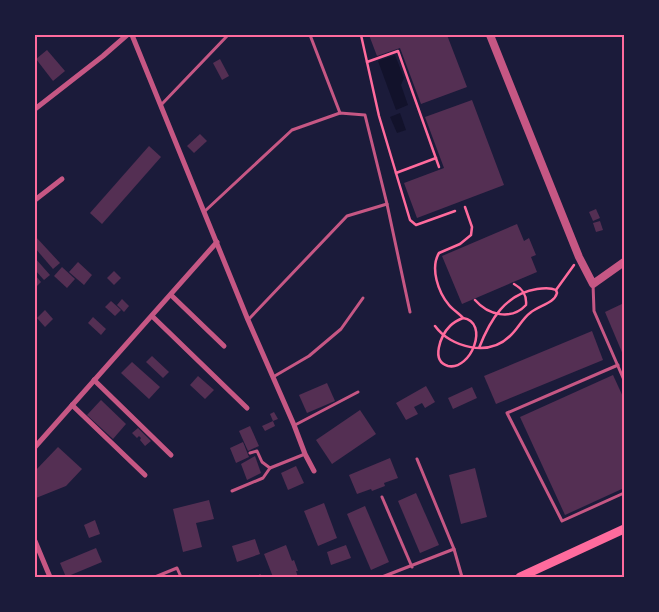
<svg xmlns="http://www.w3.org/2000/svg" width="659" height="612" font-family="'Source Sans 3',sans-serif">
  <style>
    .water { fill: #12122b }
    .building { fill: #542f53 }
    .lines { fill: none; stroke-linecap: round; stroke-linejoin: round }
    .path { stroke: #ff6b9d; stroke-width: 2.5 }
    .service { stroke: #c65784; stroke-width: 3 }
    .minor { stroke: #c65784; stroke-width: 5 }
    .tertiary { stroke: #c65784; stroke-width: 8 }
    .secondary { stroke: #ff6b9d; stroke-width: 9 }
    .neatline { fill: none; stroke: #ff6b9d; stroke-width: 2 }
  </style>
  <rect width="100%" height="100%" fill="#1b1b3a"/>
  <g class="water">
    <polygon points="395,55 404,78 401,85 408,105 396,110 378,61"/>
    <polygon points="400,113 406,130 397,133 390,117"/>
  </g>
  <g class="building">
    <polygon points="369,35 447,35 467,87 421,104 400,48 377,56"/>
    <polygon points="47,50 65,71 53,81 36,59"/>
    <polygon points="220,59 229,76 222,80 213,63"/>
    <polygon points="472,100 504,185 417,218 404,183 444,168 425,117"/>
    <polygon points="200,134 207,141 194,153 187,146"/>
    <polygon points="149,146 161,157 102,224 90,213"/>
    <polygon points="596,209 600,218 593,221 589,212"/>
    <polygon points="600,221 603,230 596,232 593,223"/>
    <polygon points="517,224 524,241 529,238 536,255 531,257 537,272 462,304 442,256"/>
    <polygon points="35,236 60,263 53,269 35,248"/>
    <polygon points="35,258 50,275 44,280 35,270"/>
    <polygon points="78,262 92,275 84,285 69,272"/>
    <polygon points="62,267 75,279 67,288 54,276"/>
    <polygon points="114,271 121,278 114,285 107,278"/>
    <polygon points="35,275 41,282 35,288"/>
    <polygon points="122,299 129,306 124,312 117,305"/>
    <polygon points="111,301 121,310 115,316 105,307"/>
    <polygon points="624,303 624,357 605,312"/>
    <polygon points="45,310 53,319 45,327 37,318"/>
    <polygon points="93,317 106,329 101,335 88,323"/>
    <polygon points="592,331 603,360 496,404 484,376"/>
    <polygon points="152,356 169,372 163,378 146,362"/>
    <polygon points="132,362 160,387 149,399 121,373"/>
    <polygon points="613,375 624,399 624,488 565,515 520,417"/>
    <polygon points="198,376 214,390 205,399 190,385"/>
    <polygon points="327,383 335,401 307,413 299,395"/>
    <polygon points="426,386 435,402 425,408 422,403 414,407 418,414 406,420 396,403"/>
    <polygon points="472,387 477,398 453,409 448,398"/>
    <polygon points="101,400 126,424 113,439 87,415"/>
    <polygon points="360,410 376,434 332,464 316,440"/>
    <polygon points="274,412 278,419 273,421 270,414"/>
    <polygon points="273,421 275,426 265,431 262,426"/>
    <polygon points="250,426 259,446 248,451 239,431"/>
    <polygon points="138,428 151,441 145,446 140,440 141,438 139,436 137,438 132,433"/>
    <polygon points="243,442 249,457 236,463 230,448"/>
    <polygon points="58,447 82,469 66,486 36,498 35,471"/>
    <polygon points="255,456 261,473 247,480 241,464"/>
    <polygon points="390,458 398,478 384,483 385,486 372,491 371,489 357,494 349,475"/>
    <polygon points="296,466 304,483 288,490 281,473"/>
    <polygon points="475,468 487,517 461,524 449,475"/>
    <polygon points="416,493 439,545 420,553 398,501"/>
    <polygon points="209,500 214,519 196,523 202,547 183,552 173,509"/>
    <polygon points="324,503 337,538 318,546 304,511"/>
    <polygon points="365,506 389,562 371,570 347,514"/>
    <polygon points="95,520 100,534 89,538 84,525"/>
    <polygon points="255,539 260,554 237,562 232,546"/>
    <polygon points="286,545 292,561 294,560 298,571 296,571 298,577 273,577 264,554"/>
    <polygon points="346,545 351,558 331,565 327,552"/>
    <polygon points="96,548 102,562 66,577 60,563"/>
  </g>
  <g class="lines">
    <g class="path">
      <polyline points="361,35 379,116 410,220 416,225 455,211"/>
      <polyline points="367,62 398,51 439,167"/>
      <polyline points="396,173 436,158"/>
      <polyline points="556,290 574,265"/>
      <path d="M475 300C488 315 511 321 526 305 527 295 523 289 514 284"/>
      <path d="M463 318C459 313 453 310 449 305 438 292 430 268 439 253L460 244 471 235 472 227 465 207"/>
      <path d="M463 318C490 322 471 371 448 366 430 361 441 335 450 326 454 322 458 320 463 318Z"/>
      <path d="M435 326C451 348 489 357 510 336 518 329 522 319 530 313 539 305 554 304 557 293L556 290C550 287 543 288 537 289 505 294 490 320 479 348"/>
    </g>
    <g class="service">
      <polyline points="310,35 340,113"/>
      <polyline points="161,105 228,35"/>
      <polyline points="205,211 292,130 340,113 365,115 387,204 410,312"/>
      <polyline points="593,284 594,311 624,380"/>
      <polyline points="248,320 347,216 387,204"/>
      <polyline points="618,365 507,413 562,521 624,493"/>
      <polyline points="273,377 309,356 341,329 363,298"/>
      <polyline points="295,425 358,392"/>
      <polyline points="250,453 257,451 262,462 270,468"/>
      <polyline points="417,459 454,549"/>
      <polyline points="232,491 263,478 270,468 305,454"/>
      <polyline points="382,497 412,567"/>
      <polyline points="155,577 177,568 181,577"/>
      <polyline points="259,577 260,576"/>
      <polyline points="382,577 454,549 462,577"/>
    </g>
    <g class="minor">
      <polyline points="132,35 248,320 294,425 305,454 314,471"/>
      <polyline points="35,109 103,56 127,35"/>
      <polyline points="35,200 62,179"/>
      <polyline points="171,295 224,346"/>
      <polyline points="152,316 247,408"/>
      <polyline points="94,380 171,455"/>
      <polyline points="72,405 145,475"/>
      <polyline points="35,447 217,242"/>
      <polyline points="35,541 50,577"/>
    </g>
    <polyline class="tertiary" points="490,35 579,257 593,284 624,262"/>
    <polyline class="secondary" points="520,577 624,529"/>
  </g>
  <rect width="659" height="612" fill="none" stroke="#1b1b3a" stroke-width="72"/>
  <rect x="36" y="36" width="587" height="540" class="neatline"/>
</svg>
